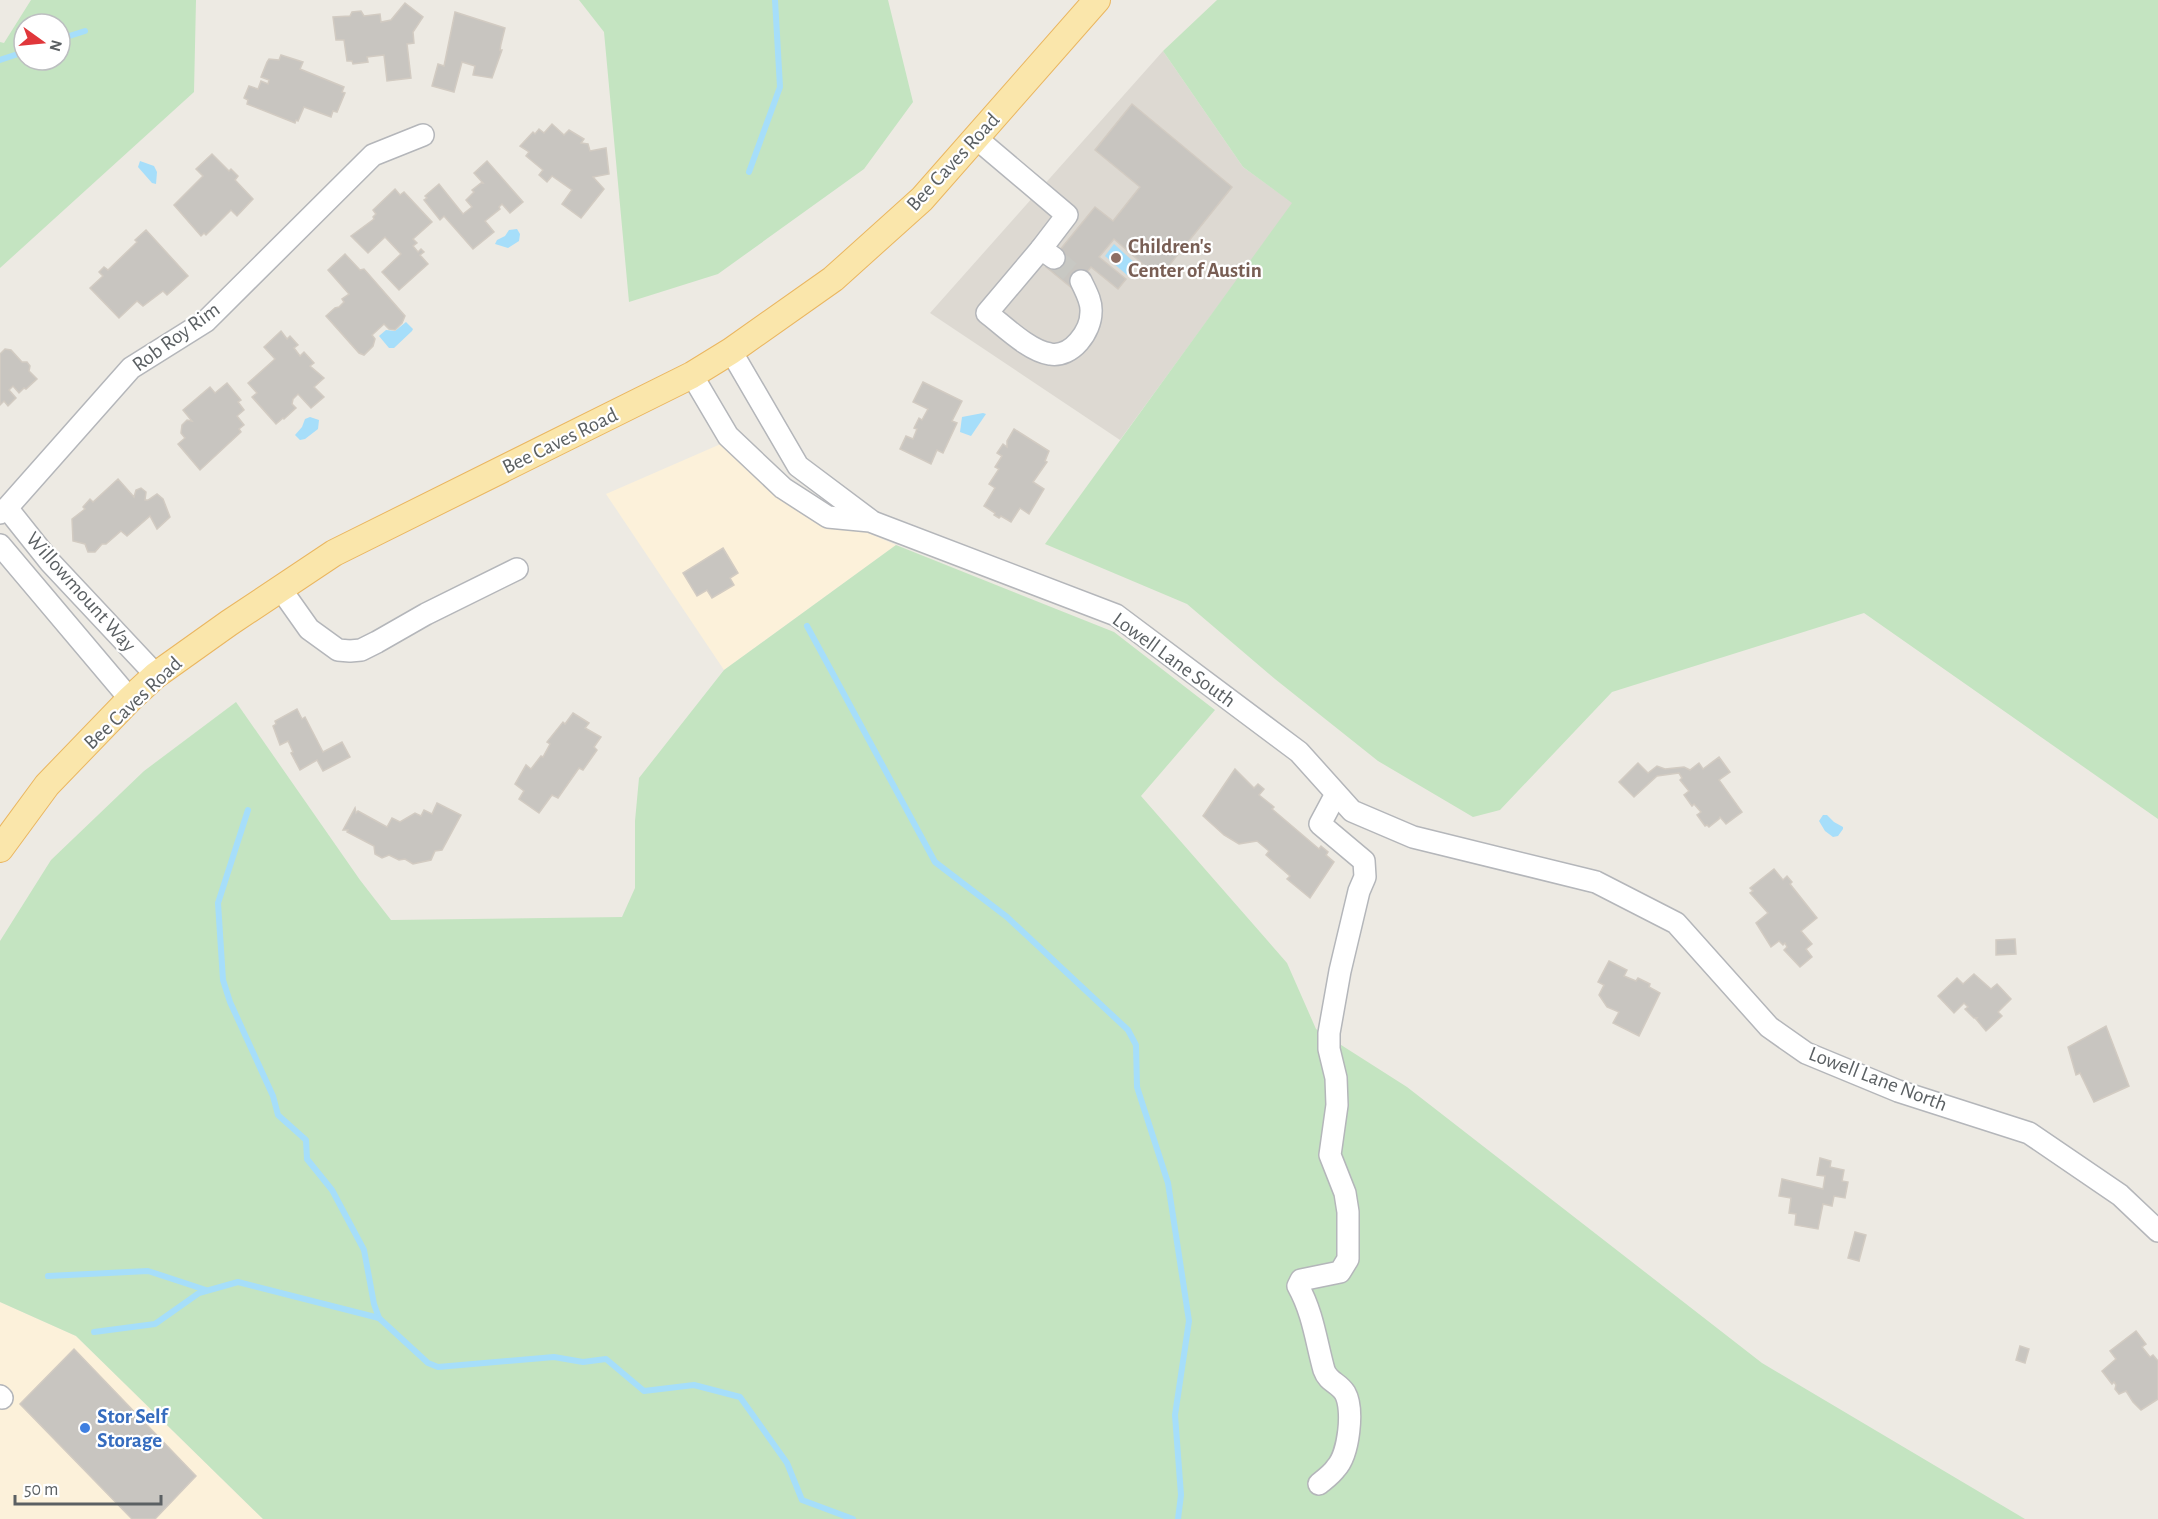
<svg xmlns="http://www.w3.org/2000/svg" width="2158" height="1519" font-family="'Alegreya Sans',sans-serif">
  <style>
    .commercial { fill: #fcf1da }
    .education { fill: #ddd9d2 }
    .green { fill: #c4e4c1; fill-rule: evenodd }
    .water { fill: #a6defa }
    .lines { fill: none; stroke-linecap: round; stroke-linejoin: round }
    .stream { stroke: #a6defa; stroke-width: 6 }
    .building { fill: #c8c5c0; stroke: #d2cbc2; stroke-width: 1.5 }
    .minor-tunnel { stroke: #c8c8c3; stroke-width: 21; stroke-dasharray: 21 10; stroke-linecap: butt }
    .minor-casing { stroke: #b4b6ba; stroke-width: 24 }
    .major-casing { stroke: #eab660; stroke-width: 28 }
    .minor { stroke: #fff; stroke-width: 21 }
    .major { stroke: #fae6ab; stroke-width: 26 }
    .education-dot { fill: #8d6e63; stroke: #fff; stroke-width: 2 }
    .shop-dot { fill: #3f7fe0; stroke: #fff; stroke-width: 2 }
    .labels { text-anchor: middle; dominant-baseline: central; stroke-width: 4.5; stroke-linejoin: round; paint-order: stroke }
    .street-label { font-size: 21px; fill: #5b6063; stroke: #fff }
    .education-label { font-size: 21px; font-weight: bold; fill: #785e54; stroke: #fff; text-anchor: start }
    .shop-label { font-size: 21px; font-weight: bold; fill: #366cbe; stroke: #fff; text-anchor: start }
  </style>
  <rect width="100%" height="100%" fill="#edeae3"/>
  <g class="commercial">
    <polygon points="723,443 790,499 896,545 724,670 606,494"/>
    <polygon points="0,1302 76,1336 263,1519 0,1519"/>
  </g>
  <polygon class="education" points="1163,51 1243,167 1293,203 1120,440 930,313"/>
  <g class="green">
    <path d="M31 0H196L194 92 0 268V42L4 43ZM24 24H60V60H24Z"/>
    <polygon points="579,0 888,0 913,102 864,169 718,274 629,302 604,32"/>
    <polygon points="1217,0 2158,0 2158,819 1864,613 1612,692 1500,810 1473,817 1378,761 1275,679 1187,604 1045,544 1292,203 1243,167 1163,51"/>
    <polygon points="896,545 1114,632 1215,710 1141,796 1287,963 1316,1029 1407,1087 1762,1363 2025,1519 263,1519 76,1336 0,1302 0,941 51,860 144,771 236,702 360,880 391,920 622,917 635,888 635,821 639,778 724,670"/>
  </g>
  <g class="water">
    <polygon points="140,161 154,166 157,172 156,184 152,183 138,167"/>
    <polygon points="517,229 520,234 519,241 508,248 495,244 497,240 505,236 509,230"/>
    <polygon points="1114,244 1136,264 1127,275 1105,256"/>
    <polygon points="406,322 413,329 412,331 394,348 389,348 379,336 386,330 395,331"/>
    <polygon points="983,413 986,414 971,436 960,432 962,417"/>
    <polygon points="310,417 319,420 318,429 305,439 300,440 295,435 302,427 305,419"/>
    <polygon points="1823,815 1827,815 1834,822 1843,827 1843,829 1838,836 1833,837 1825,831 1819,821"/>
  </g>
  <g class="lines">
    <g class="stream">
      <polyline points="60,39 85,31"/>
      <polyline points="0,60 24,52"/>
      <polyline points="749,172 780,87 775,0"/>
      <polyline points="807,626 935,862 1007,917 1128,1030 1136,1045 1137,1087 1168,1183 1189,1321 1175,1415 1181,1495 1178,1519"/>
      <polyline points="248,810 218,903 223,980 230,1002 273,1096 278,1115 306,1140 307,1159 332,1190 364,1250 374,1304 379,1318 428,1363 438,1367 554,1357 583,1362 606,1359 644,1391 694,1385 740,1397 787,1463 802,1500 853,1519"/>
      <polyline points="48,1276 148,1271 206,1290"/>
      <polyline points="94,1332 155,1324 199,1293 238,1282 379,1318"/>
    </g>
  </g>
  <g class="building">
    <polygon points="405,3 423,17 413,32 414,43 407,44 411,78 387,81 384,55 367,57 368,62 353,64 352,61 347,61 344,40 336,40 333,17 350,16 352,12 361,11 364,16 380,14 381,22 391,20"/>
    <polygon points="455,12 505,28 501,44 500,50 502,50 492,78 473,75 475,66 462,62 454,92 432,86 438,64 444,66"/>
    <polygon points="281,55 303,62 300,69 344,87 342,92 345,93 337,112 333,111 331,117 304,107 298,121 296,120 295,123 247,104 248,100 244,98 249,86 258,89 261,81 268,84 269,80 261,77 267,62 269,59 279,60"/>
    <polygon points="1132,104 1232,187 1159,278 1114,239 1099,257 1126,279 1118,289 1091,267 1073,289 1046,267 1095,207 1113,221 1140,187 1095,150"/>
    <polygon points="552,124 564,135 569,130 584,139 581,143 588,144 590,151 606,148 609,174 593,177 604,189 581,218 562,204 572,190 552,176 547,182 539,175 543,170 526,156 529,152 520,146 533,132 535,134 539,129 544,133"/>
    <polygon points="212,154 229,171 231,169 238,176 235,180 253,199 237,216 231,210 206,235 204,233 201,236 174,205 203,176 196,169"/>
    <polygon points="487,161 523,202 510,213 502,204 499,207 500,209 485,221 494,232 473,249 444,216 440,220 424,200 427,198 425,196 439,184 463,214 472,207 466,200 474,192 472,190 481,183 483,183 474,173"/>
    <polygon points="395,189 400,195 404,192 432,222 413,239 417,243 413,246 418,252 421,249 424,252 420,255 428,264 399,290 382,272 401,254 385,237 368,253 351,236 374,219 373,217 376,214 373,210"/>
    <polygon points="146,230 188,276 167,295 163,291 143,306 137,301 119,318 90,288 103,276 99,272 104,267 108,270 134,245 137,242 135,240"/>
    <polygon points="345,254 360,270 364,269 405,316 402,323 395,330 389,329 384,324 372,335 375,339 373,346 364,355 359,353 326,316 335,308 339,307 344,302 342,299 349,294 328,270"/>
    <polygon points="281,331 287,339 290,336 298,345 294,348 300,356 304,352 314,363 310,366 324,378 314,387 324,397 311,408 298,394 293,399 292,404 296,408 284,419 283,418 276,424 252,397 257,393 248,383 275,359 264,347"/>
    <polygon points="5,349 11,350 22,362 27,362 30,366 29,371 37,379 26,389 24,388 19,393 13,386 9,390 16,398 8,406 4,401 0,405 0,354"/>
    <polygon points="923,382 962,401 952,421 957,423 943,453 937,450 931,464 900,449 906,436 913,439 917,429 914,428 919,418 922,420 928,409 913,402"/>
    <polygon points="227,383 241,400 238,402 244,410 237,416 244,425 239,429 241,432 200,470 178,444 185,438 181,433 182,425 187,420 192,421 183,410 210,387 215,393"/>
    <polygon points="1014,429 1049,451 1045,461 1047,462 1033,482 1044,489 1029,514 1020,508 1011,522 1001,516 999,518 994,515 995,513 984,506 995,488 989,484 999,469 995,467 1002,456 997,453 1003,444 1007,447 1007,441"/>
    <polygon points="118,479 134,497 136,490 141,488 146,492 145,500 148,500 157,494 163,499 170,517 157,529 150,516 127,536 121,531 106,544 102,544 95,552 88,552 85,544 73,541 72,519 85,509 83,507 90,499 93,502"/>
    <polygon points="723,548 738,573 730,578 734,585 712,598 707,590 697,596 683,573"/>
    <polygon points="297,709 302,719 305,717 323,752 342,742 350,757 323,771 317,760 300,770 291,753 293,752 288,741 280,745 273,726 276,724 275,721"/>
    <polygon points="573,713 589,723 585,728 601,737 594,747 597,750 583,770 579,768 558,798 552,795 539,813 519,799 524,791 515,784 526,765 531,769 541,756 543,757 550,744 547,742 563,722 565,724"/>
    <polygon points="1719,757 1730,772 1719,780 1742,812 1726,824 1720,817 1719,819 1709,827 1707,825 1705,826 1697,815 1701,812 1694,804 1692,806 1684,795 1689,791 1680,780 1682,778 1679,773 1657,776 1634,797 1619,782 1638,763 1648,773 1657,766 1665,769 1684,767 1690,770 1699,763 1703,769"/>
    <polygon points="1235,769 1254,788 1258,784 1264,789 1259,795 1274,807 1272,809 1319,849 1321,846 1328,852 1326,855 1334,862 1310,898 1287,879 1290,876 1266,855 1269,851 1257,841 1239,844 1224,835 1203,816"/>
    <polygon points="437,803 461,815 442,850 435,851 431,860 413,864 405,859 399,860 389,855 382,858 375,854 374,846 347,832 348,830 343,830 355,808 356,813 358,811 387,827 392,818 400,822 415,813 421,816 424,810 432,814"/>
    <polygon points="1774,869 1783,880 1787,876 1792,882 1790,884 1817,918 1801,931 1812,944 1806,949 1812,957 1800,967 1784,950 1787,947 1785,943 1783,945 1779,941 1771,947 1756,923 1768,913 1750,893 1753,891 1750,888"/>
    <polygon points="2015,939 2016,954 1996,955 1996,940"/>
    <polygon points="1609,961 1627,970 1624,976 1636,981 1638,978 1650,984 1649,987 1660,993 1639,1036 1613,1023 1619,1012 1607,1007 1599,995 1604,985 1598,982"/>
    <polygon points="1974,974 1991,989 1997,984 2011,999 1998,1012 2002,1016 1986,1031 1976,1019 1977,1018 1974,1018 1965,1009 1968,1007 1964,1003 1954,1013 1938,996 1957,978 1963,984"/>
    <polygon points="2106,1026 2129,1086 2094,1102 2080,1073 2076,1075 2068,1047"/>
    <polygon points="1820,1158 1831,1161 1830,1167 1844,1170 1842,1181 1848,1182 1845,1198 1834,1196 1832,1206 1823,1204 1818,1229 1795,1225 1796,1214 1789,1213 1791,1198 1779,1196 1782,1179 1823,1189 1825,1176 1817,1175"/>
    <polygon points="1855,1232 1866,1235 1859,1261 1848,1258"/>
    <polygon points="2136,1331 2146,1344 2142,1347 2150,1357 2153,1355 2158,1361 2158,1399 2141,1410 2133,1402 2126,1391 2119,1394 2115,1389 2116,1385 2114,1382 2112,1384 2102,1371 2116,1359 2110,1351"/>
    <polygon points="2020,1346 2029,1349 2025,1363 2016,1360"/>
    <polygon points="74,1349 196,1476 155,1519 132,1519 20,1404"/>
  </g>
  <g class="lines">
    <polyline class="minor-tunnel" points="1054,258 1081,281"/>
    <g class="minor-casing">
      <g id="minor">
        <polyline points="976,138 1067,215 1041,249"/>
        <path d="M1054 258 1041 249 987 313C1004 326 1029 351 1050 354 1072 358 1091 331 1091 312 1092 301 1085 290 1081 281"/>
        <polyline points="731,351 798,466 870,520"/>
        <polyline points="692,375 728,436 783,488 828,517 870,521 1116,615 1299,752 1352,811 1413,837 1596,882 1676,923 1769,1027 1806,1053 1898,1091 2029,1133 2120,1195 2158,1231"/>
        <polyline points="7,508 50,562 156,675"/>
        <polyline points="0,513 7,508 131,368 206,321 373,155 423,135"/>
        <polyline points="0,545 130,699"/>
        <polyline points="280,588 309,629 338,650 350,651 361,650 377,642 426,614 517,569"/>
        <polyline points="0,1396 2,1398"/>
        <path d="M1319 1484C1325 1479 1332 1474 1336 1468 1349 1454 1354 1409 1345 1393 1339 1383 1328 1382 1324 1370 1316 1341 1313 1313 1298 1286L1301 1280 1340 1272 1348 1259V1212L1345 1193 1330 1155 1337 1105 1336 1078 1329 1049V1033L1340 971 1359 891 1365 877 1364 861 1320 824 1336 794"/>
      </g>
    </g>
    <g class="major-casing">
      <polyline id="major" points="0,849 47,785 130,699 156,675 229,623 334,553 692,375 731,351 833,279 922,199 1097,0"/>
    </g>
    <use href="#minor" class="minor"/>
    <use href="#major" class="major"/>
  </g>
  <circle class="education-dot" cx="1116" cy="258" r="6"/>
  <circle class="shop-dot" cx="85" cy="1428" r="6"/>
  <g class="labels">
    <g class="street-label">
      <text transform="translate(953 162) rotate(-47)">Bee Caves Road</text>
      <text transform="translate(176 337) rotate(-36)">Rob Roy Rim</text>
      <text transform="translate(560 441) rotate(-26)">Bee Caves Road</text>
      <text transform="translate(81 592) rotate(48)">Willowmount Way</text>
      <text transform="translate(1174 660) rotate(36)">Lowell Lane South</text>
      <text transform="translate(133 703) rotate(-43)">Bee Caves Road</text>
      <text transform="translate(1878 1079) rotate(21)">Lowell Lane North</text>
    </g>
    <g class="education-label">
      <text x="1128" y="246">Children's<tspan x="1128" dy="24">Center of Austin</tspan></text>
    </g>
    <g class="shop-label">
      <text x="97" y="1416">Stor Self<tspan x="97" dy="24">Storage</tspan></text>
    </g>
  </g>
  <g transform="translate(42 42) rotate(105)"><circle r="28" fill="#ffffff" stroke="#bdbfc1" stroke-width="1.5"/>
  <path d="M0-4.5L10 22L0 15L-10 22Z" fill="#e0373b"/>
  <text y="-9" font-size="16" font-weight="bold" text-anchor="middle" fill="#5b6063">N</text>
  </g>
  <path d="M15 1495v9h146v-9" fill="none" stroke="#5b6063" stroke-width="3"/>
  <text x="24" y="1495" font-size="18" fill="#5b6063" stroke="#ffffff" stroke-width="4.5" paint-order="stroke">50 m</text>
</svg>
